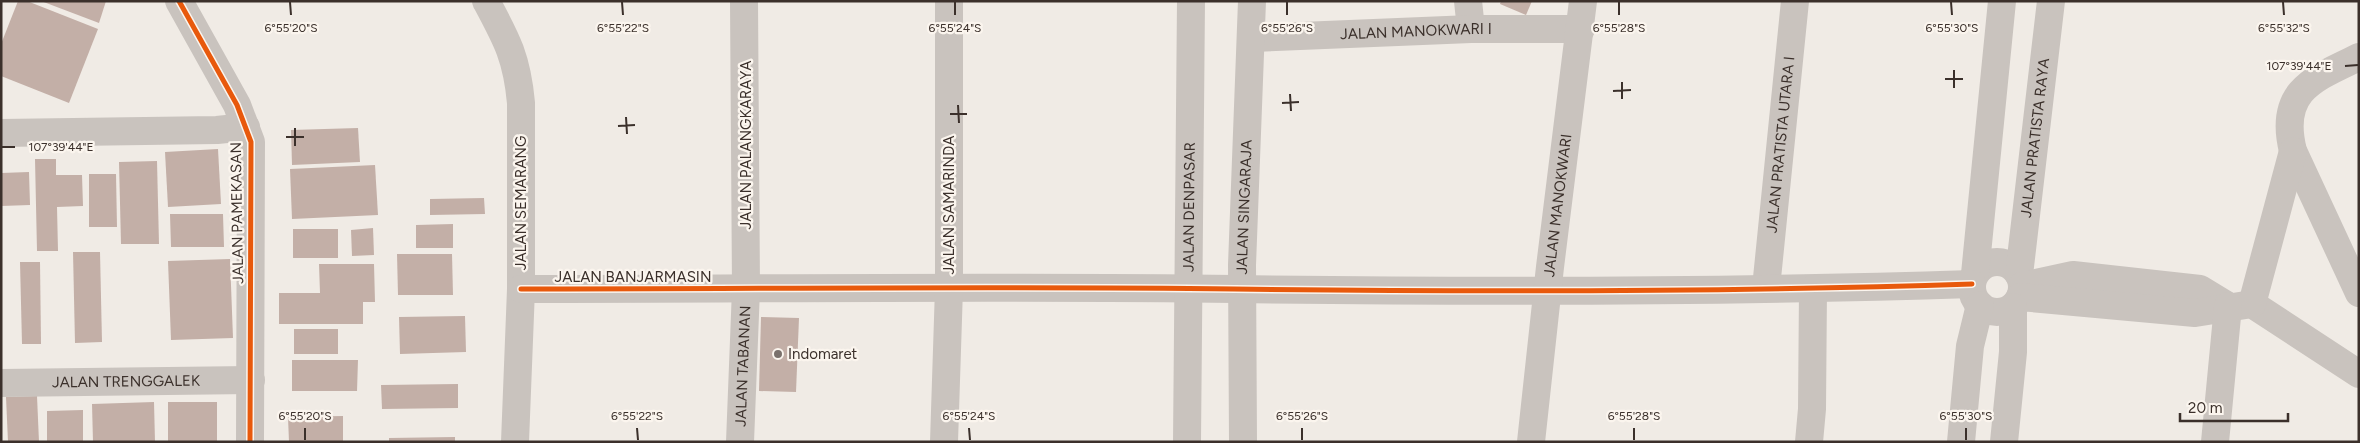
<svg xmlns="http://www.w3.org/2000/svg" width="2360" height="443" font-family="Figtree,sans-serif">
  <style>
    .building { fill: #c3afa7 }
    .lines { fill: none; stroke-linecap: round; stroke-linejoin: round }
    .minor { stroke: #c9c3be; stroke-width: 28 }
    .cycleway-casing { stroke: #fbf5ee; stroke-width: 8 }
    .cycleway { stroke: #e8590c; stroke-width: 5 }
    .ticks { fill: none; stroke: #3b302b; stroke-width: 2 }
    .poi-dot { fill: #7a716c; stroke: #fbf5ee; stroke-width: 2 }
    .labels { text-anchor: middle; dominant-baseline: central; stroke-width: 4.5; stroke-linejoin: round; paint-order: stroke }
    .street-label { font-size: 15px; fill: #3b302b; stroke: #fbf5ee }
    .poi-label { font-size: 15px; fill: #3b302b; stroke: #fbf5ee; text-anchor: start }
    .ticks-label { font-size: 12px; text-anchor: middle; fill: #3b302b; stroke: #fbf5ee; stroke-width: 4.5; stroke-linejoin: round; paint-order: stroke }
  </style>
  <rect width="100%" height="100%" fill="#f0ebe5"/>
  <g class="building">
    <polygon points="18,1 27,1 98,29 69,103 1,76 1,44"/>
    <polygon points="41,1 106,1 99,23"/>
    <polygon points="1501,1 1532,1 1526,15 1500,4"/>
    <polygon points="358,128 360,162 292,165 291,130"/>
    <polygon points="218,149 221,204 168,207 165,152"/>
    <polygon points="35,159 56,159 56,175 82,175 83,206 57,207 58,251 37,251"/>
    <polygon points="157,161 159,244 121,244 119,162"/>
    <polygon points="375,165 378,215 292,219 290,169"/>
    <polygon points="29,172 30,205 1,206 1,173"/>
    <polygon points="89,174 116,174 117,227 89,227"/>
    <polygon points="484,198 485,214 430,215 430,199"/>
    <polygon points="170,214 223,214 224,247 171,247"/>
    <polygon points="453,224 453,248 416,248 416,225"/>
    <polygon points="373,228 374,255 352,256 351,230"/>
    <rect x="293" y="229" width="45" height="29"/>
    <polygon points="73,252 100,252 102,342 75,343"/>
    <polygon points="397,254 452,254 453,295 398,295"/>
    <polygon points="230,259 233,338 171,340 168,261"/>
    <polygon points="20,262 40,262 41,344 22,344"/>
    <polygon points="319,264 374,264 375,302 363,302 363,324 279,324 279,293 320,293"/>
    <polygon points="465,316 466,352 400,354 399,317"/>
    <polygon points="761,317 799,318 796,392 759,391"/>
    <rect x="294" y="329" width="44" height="25"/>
    <polygon points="292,360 358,360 357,391 292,391"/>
    <polygon points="458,384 458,408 382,409 381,385"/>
    <polygon points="37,396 39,442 8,442 6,397"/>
    <polygon points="154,402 155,442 93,442 92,404"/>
    <rect x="168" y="402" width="49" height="40"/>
    <polygon points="83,410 83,442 47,442 47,411"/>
    <polygon points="343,416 343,442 289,442 288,417"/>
    <polygon points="455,437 455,442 389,442 389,438"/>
  </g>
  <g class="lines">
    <g class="minor">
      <polyline points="179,1 237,105 251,142 250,442"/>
      <path d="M486 1C507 40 517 58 521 103V289L515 442"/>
      <polyline points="1468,1 1471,29"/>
      <path id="s1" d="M1252 38 1471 29H1581"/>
      <path d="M2359 57C2313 79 2278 91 2293 151L2359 293"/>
      <polyline points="1,133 217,130 246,127"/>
      <circle cx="1997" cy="287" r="25"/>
      <polyline points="1975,274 2002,1"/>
      <path id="s2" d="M2019 275 2051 1"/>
      <polyline points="2022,286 2073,275 2200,289 2228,306"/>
      <path id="s3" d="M1766 288 1795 1"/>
      <path d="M521 289C759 289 997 286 1235 289 1481 292 1726 292 1972 284"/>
      <polyline points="2020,297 2195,313 2252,304 2359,374"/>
      <polyline points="2252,304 2293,151"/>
      <path id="s4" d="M1 383 251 380"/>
      <path id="s5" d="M740 442 746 289 744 1"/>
      <polyline points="944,442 949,288 949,1"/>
      <path id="s6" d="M1187 442 1191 1"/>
      <path id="s7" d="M1243 442 1242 265 1252 1"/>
      <path id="s8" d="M1531 442 1550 267 1583 1"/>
      <polyline points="1809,442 1812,409 1813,289"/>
      <polyline points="1961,442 1970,346 1980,305"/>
      <polyline points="2004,442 2013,352 2013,307"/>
      <polyline points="2215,442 2228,306"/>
    </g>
    <g class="cycleway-casing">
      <g id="cycleway">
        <polyline points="179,1 237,105 251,142 250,442"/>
        <path d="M521 289C759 289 997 286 1235 289 1481 292 1726 292 1972 284"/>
      </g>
    </g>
    <use href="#cycleway" class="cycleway"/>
  </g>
  <path class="ticks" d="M290 2 291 15M622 2 623 15M955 2V15M1287 2V15M1619 2V15M1951 2 1952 15M2283 2 2284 15M2345 66 2358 65M1954 70V88M1945 79H1963M1622 82V99M1613 91 1631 90M1290 94 1291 111M1282 103 1299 102M958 105 959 123M950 114H967M626 117 627 134M618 126 635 125M295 128V146M286 137H304M2 147H15M305 428V440M637 428 638 440M969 428 970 440M1302 428V440M1634 428V440M1966 428V440"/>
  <circle class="poi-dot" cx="778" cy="354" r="5"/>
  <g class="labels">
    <g class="street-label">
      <text stroke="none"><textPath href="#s1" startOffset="164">JALAN MANOKWARI I</textPath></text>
      <text stroke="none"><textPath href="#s2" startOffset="138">JALAN PRATISTA RAYA</textPath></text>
      <text transform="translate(746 145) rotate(-90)">JALAN PALANGKARAYA</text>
      <text stroke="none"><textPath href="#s3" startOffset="144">JALAN PRATISTA UTARA I</textPath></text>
      <text transform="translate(521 203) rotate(-90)">JALAN SEMARANG</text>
      <text transform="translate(949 205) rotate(-90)">JALAN SAMARINDA</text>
      <text stroke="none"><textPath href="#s6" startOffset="235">JALAN DENPASAR</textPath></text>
      <text stroke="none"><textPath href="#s7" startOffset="235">JALAN SINGARAJA</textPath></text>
      <text stroke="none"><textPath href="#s8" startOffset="238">JALAN MANOKWARI</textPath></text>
      <text transform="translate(237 213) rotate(-91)">JALAN PAMEKASAN</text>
      <text x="633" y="277">JALAN BANJARMASIN</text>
      <text stroke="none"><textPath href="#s5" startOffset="76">JALAN TABANAN</textPath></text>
      <text stroke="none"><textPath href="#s4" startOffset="125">JALAN TRENGGALEK</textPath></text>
    </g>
    <g class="poi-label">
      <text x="788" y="354">Indomaret</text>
    </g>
  </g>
  <g class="ticks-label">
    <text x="291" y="32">6°55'20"S</text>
    <text x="623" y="32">6°55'22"S</text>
    <text x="955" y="32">6°55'24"S</text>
    <text x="1287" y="32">6°55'26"S</text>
    <text x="1619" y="32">6°55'28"S</text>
    <text x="1952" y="32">6°55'30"S</text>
    <text x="2284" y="32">6°55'32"S</text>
    <text x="2299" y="70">107°39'44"E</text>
    <text x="61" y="151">107°39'44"E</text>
    <text x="305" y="420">6°55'20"S</text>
    <text x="637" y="420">6°55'22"S</text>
    <text x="969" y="420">6°55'24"S</text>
    <text x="1302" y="420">6°55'26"S</text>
    <text x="1634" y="420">6°55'28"S</text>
    <text x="1966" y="420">6°55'30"S</text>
  </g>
  <rect width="2360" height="443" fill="none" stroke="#3b302b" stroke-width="5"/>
  <path d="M2180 413v8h108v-8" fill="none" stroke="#3b302b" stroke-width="2.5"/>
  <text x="2188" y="413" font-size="15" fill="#3b302b" stroke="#fbf5ee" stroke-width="4" paint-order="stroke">20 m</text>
</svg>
